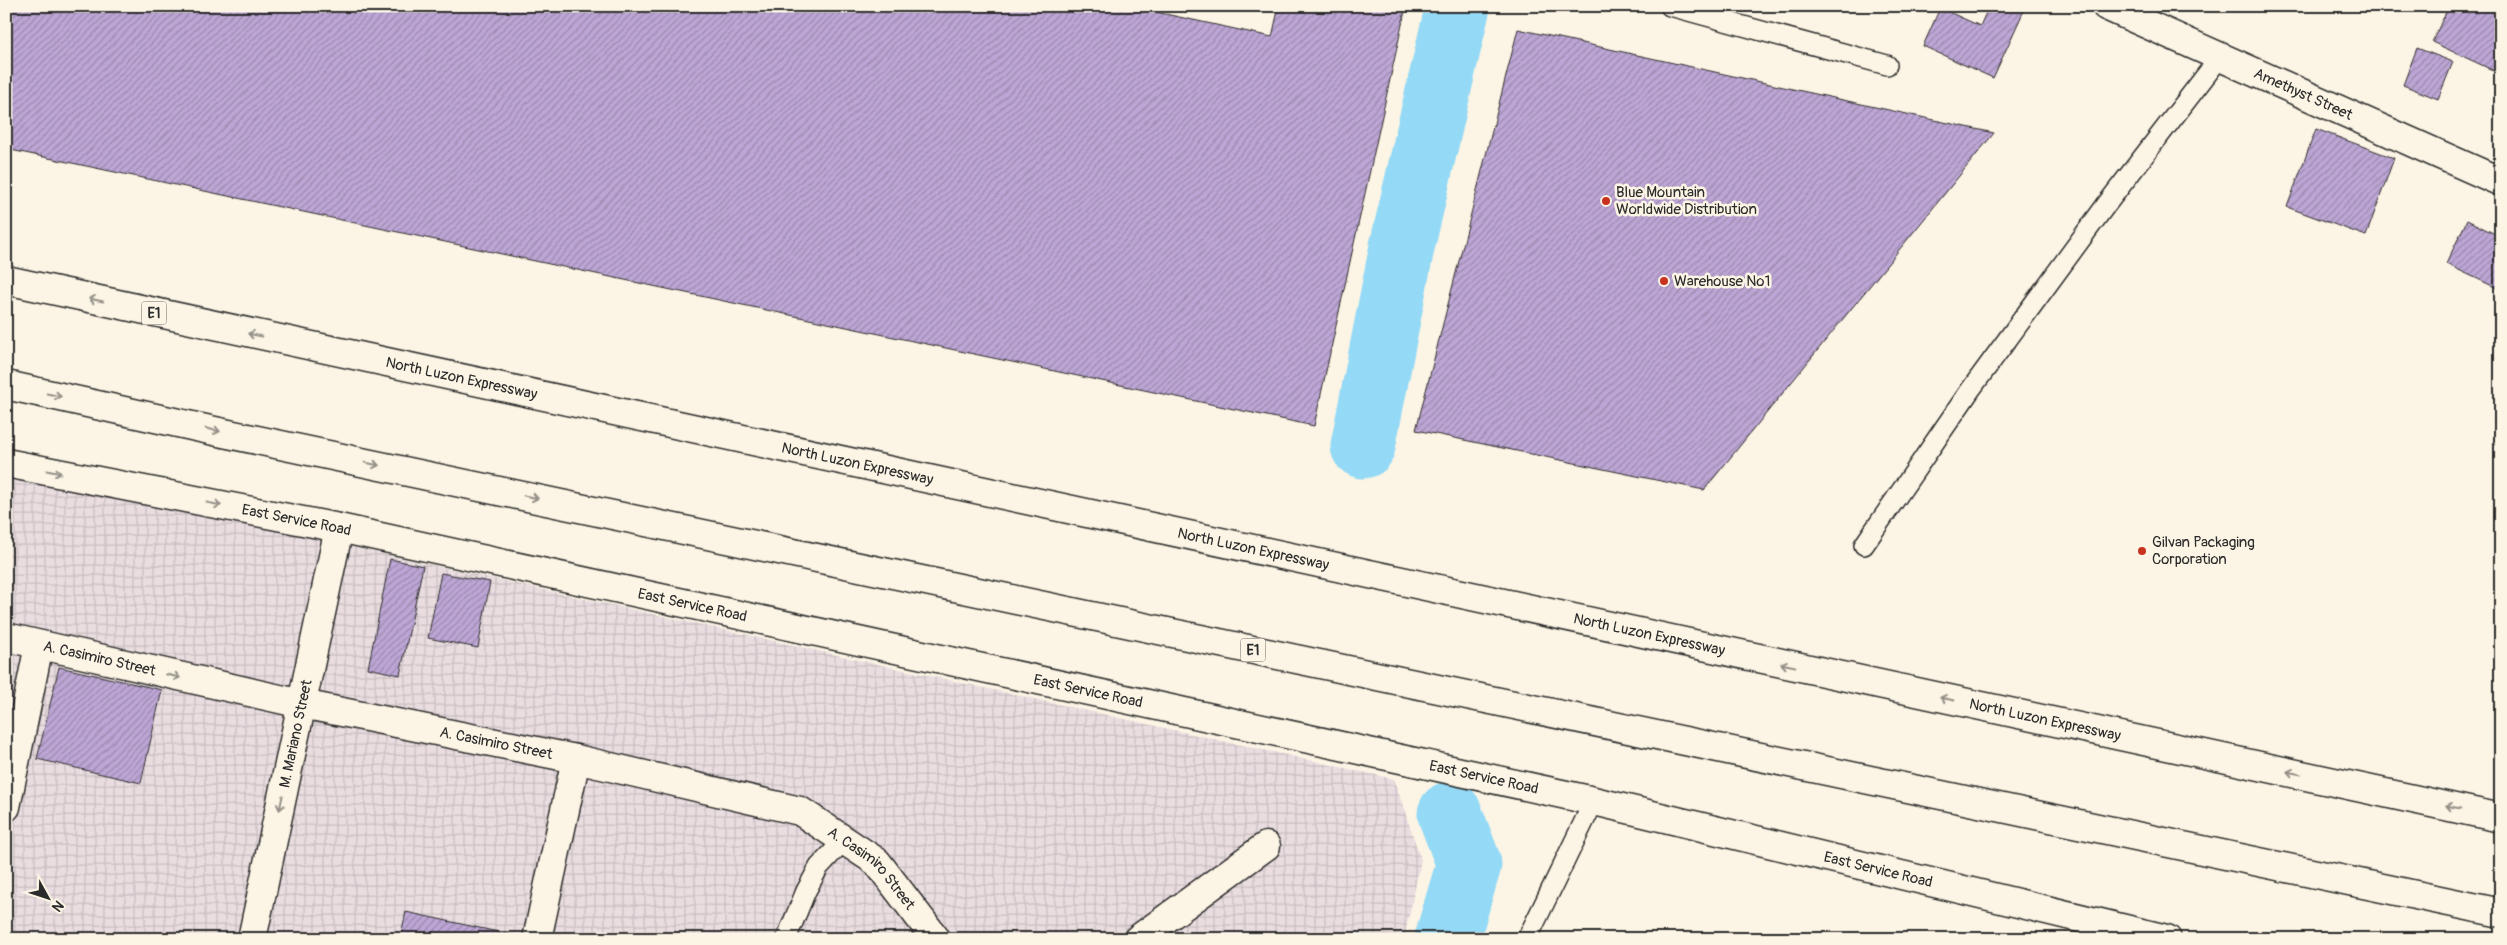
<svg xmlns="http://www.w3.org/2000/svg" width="2507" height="945" font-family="Pangolin,sans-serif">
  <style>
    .industrial { fill: url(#industrial-grid) }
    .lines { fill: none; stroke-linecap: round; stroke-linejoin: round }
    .river { stroke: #94d9f6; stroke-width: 65 }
    .building { fill: url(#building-hatch); stroke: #2b2b2b }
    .service-casing { stroke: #2b2b2b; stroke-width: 22 }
    .minor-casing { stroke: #2b2b2b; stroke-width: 31 }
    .tertiary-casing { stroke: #2b2b2b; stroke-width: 31 }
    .motorway-casing { stroke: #2b2b2b; stroke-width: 31 }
    .service { stroke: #fcf5e5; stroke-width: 19 }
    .minor { stroke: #fcf5e5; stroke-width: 28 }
    .tertiary { stroke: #fcf5e5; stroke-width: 28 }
    .motorway { stroke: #fcf5e5; stroke-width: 28 }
    .oneway { stroke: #949088 }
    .poi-dot { fill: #c8321e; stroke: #fcf5e5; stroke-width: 2 }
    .labels { text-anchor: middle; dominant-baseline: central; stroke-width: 5; stroke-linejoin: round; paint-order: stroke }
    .shield { fill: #fcf5e5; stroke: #6a6863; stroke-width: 1 }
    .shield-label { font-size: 14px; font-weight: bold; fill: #2b2b2b }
    .street-label { font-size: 15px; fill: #2b2b2b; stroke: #fcf5e5 }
    .poi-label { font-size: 15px; fill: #2b2b2b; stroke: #fcf5e5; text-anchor: start }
  </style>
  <defs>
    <pattern id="industrial-grid" width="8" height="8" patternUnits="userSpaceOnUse" patternTransform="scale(1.25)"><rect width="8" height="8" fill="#e9dde0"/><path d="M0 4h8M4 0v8" fill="none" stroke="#c8bec0"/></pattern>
    <pattern id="building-hatch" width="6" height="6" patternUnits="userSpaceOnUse" patternTransform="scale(1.25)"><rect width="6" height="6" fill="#bda6d5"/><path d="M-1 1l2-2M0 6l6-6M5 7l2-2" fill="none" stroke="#9a87ad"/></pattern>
  </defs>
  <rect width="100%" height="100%" fill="#fcf5e5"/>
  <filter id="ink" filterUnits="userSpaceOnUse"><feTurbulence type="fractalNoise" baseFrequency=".02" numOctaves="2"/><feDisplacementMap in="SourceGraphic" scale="10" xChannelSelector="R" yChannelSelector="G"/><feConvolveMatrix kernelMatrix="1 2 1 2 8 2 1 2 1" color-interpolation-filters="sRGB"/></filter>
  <g filter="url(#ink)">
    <polygon class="industrial" points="6,470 1394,779 1421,860 1404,939 6,939"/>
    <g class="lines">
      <g class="river">
        <polyline points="1363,446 1402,247 1458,6"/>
        <polyline points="1447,939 1469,864 1450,814"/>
      </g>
    </g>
    <g class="building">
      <polygon points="6,6 1157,6 1156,12 1272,37 1279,6 1381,6 1405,11 1314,426 6,149"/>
      <polygon points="1989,6 2026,6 1993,78 1923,46 1940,8 1980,26"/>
      <polygon points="2449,6 2501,6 2501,74 2432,42"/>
      <polygon points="1518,29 1994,133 1704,490 1416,430"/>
      <polygon points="2417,48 2453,62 2438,99 2403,85"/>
      <polygon points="2316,129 2394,158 2366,236 2287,207"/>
      <polygon points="2467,220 2501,237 2501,290 2446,264"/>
      <polygon points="390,559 423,566 400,675 368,668"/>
      <polygon points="441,573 490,582 478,648 428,638"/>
      <polygon points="59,667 162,690 141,783 37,759"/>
      <polygon points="406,912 512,935 512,939 400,939"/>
    </g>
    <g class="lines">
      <g class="service-casing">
        <g id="service">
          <polyline points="1670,6 1887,65"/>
          <polyline points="1864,545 1971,389 2106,205 2220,57"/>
          <polyline points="786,939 806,891 819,867 845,839"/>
          <polyline points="1527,939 1594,801"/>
        </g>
      </g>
      <g class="minor-casing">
        <g id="minor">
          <path id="s1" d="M2106 6 2501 182"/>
          <path id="s2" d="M302 704 576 759 800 811 877 862 936 939"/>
          <polyline points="6,807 39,645"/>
          <polyline points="537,939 576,759"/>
          <polyline points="1138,939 1266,846"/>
        </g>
      </g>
      <g class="tertiary-casing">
        <g id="tertiary">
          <path id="s3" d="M6 463 339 528 1594 801 2167 939"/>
          <path id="s4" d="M6 637 302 704"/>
          <path id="s5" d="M252 939 339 528"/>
        </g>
      </g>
      <g class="motorway-casing">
        <g id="motorway">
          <path id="s6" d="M6 280 2501 818"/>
          <polyline points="6,385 219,432 2501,913"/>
        </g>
      </g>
      <use href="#service" class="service"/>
      <use href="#minor" class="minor"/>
      <use href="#tertiary" class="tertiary"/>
      <use href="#motorway" class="motorway"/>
    </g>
    <defs><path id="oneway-shaft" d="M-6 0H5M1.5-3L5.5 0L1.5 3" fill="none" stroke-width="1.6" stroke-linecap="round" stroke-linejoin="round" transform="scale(1.25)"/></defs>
    <g class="oneway">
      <use href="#oneway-shaft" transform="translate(96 300) rotate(-168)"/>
      <use href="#oneway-shaft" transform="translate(255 335) rotate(-168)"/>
      <use href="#oneway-shaft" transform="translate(54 395) rotate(12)"/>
      <use href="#oneway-shaft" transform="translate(213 430) rotate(12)"/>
      <use href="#oneway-shaft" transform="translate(372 464) rotate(12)"/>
      <use href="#oneway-shaft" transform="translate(54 472) rotate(11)"/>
      <use href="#oneway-shaft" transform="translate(531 497) rotate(12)"/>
      <use href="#oneway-shaft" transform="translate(214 504) rotate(11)"/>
      <use href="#oneway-shaft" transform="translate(1788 665) rotate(-168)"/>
      <use href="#oneway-shaft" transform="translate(173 676) rotate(13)"/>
      <use href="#oneway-shaft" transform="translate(1947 699) rotate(-168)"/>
      <use href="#oneway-shaft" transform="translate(2294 773) rotate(-168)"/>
      <use href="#oneway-shaft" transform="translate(281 803) rotate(102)"/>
      <use href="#oneway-shaft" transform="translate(2453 807) rotate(-168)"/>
    </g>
  </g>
  <g class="poi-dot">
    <circle cx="1606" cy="201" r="5"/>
    <circle cx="1664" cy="281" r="5"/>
    <circle cx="2142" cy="551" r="5"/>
  </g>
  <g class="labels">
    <g class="shield">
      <rect x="141.5" y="301.5" width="25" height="23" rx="4"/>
      <rect x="1240.5" y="638.5" width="25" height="23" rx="4"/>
    </g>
    <g class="shield-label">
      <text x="154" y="313">E1</text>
      <text x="1253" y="650">E1</text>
    </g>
    <g class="street-label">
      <text stroke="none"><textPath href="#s1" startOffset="216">Amethyst Street</textPath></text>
      <text stroke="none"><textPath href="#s6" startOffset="466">North Luzon Expressway</textPath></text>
      <text stroke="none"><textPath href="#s6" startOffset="871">North Luzon Expressway</textPath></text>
      <text stroke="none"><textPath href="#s3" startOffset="296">East Service Road</textPath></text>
      <text stroke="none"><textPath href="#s6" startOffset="1276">North Luzon Expressway</textPath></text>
      <text stroke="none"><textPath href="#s3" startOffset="701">East Service Road</textPath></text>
      <text stroke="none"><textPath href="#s6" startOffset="1681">North Luzon Expressway</textPath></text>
      <text stroke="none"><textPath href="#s4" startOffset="96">A. Casimiro Street</textPath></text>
      <text stroke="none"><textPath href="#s3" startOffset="1106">East Service Road</textPath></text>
      <text stroke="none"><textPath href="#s6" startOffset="2086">North Luzon Expressway</textPath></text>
      <text stroke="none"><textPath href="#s5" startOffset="210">M. Mariano Street</textPath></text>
      <text stroke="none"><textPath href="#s2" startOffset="198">A. Casimiro Street</textPath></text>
      <text stroke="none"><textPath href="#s3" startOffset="1511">East Service Road</textPath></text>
      <text stroke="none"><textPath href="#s2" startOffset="602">A. Casimiro Street</textPath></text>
      <text stroke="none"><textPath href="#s3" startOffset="1916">East Service Road</textPath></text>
    </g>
    <g class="poi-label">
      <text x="1616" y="192">Blue Mountain<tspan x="1616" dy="17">Worldwide Distribution</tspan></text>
      <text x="1674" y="281">Warehouse №1</text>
      <text x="2152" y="542">Gilvan Packaging<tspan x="2152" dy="17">Corporation</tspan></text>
    </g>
  </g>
  <rect width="2507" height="945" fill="none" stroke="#fcf5e5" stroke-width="25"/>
  <rect x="12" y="12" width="2482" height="920" fill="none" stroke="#2b2b2b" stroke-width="2" filter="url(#ink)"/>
  <g transform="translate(48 898) rotate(130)" stroke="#fcf5e5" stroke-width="4" paint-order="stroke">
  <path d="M0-4L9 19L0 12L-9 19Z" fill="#2b2b2b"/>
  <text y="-8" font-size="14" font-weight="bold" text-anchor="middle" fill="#2b2b2b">N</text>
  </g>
</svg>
